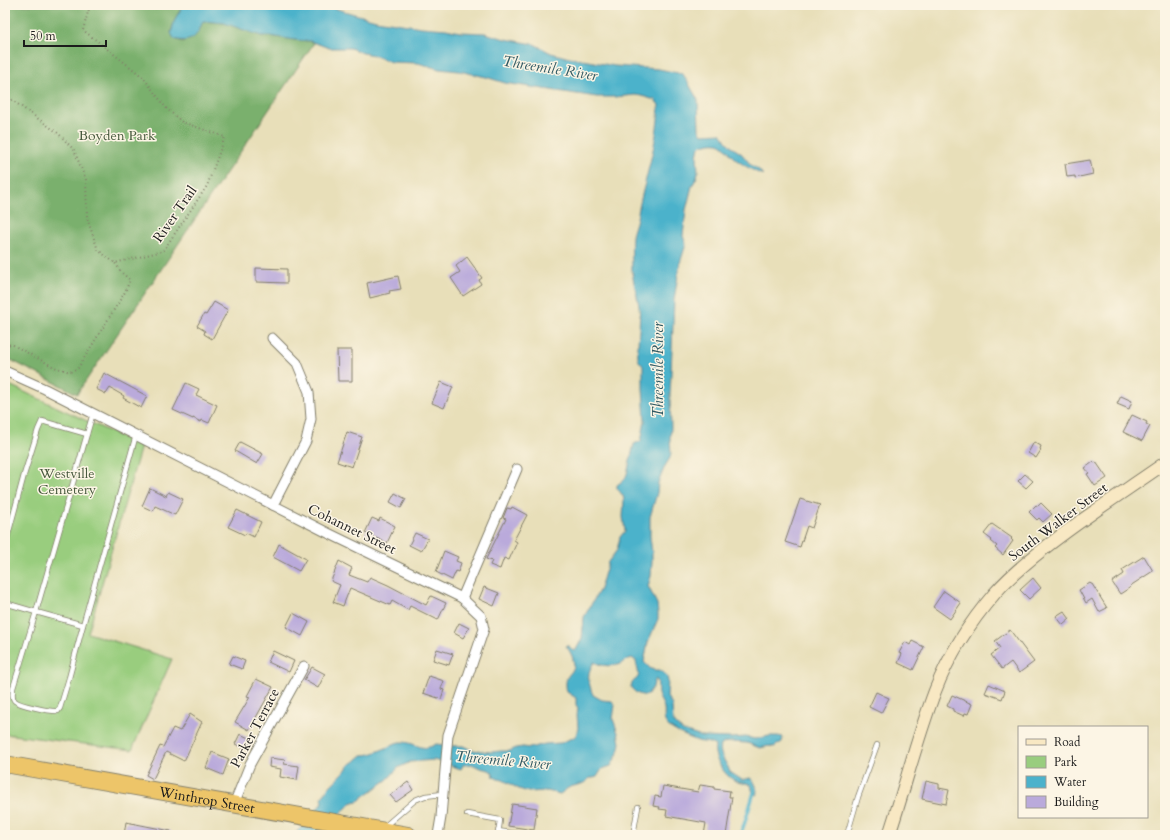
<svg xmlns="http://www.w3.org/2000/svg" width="1170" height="840" font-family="Cardo,serif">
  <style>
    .green { fill: #99cd7e; stroke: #5a744d }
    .forest { fill: #7ab06d; stroke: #4b6644 }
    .water { fill: #4cb2cb; stroke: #346774 }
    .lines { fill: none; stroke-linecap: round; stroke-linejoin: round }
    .stream { stroke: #4cb2cb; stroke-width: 3.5 }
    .building { fill: #baaadb }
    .lane-casing { stroke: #827e6a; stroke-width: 6 }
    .street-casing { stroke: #827e6a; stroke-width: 11 }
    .secondary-casing { stroke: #827e6a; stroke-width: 14 }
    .highway-casing { stroke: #827e6a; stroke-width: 18 }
    .path { stroke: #827e6a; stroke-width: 2; stroke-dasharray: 1 3; stroke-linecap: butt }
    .lane { stroke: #fff; stroke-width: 4.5 }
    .street { stroke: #fff; stroke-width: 9 }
    .secondary { stroke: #f8e8c3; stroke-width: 12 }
    .highway { stroke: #edc569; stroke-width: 16 }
    .labels { text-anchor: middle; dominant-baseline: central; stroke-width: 3; stroke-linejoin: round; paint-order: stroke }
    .park-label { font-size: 14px; fill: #485a3e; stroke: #fcf5e5 }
    .street-label { font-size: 14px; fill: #1c1c1c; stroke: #fcf5e5 }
    .water-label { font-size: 15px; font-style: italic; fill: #2f5862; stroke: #fcf5e5 }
  </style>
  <rect width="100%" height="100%" fill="#fcf5e5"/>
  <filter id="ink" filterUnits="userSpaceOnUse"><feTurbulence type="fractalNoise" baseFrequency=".025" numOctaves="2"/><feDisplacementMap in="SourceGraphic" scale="8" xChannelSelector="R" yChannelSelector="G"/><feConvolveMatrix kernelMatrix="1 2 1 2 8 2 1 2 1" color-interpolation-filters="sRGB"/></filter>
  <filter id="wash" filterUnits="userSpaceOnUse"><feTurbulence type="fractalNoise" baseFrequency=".012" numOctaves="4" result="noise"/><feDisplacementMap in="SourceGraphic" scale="16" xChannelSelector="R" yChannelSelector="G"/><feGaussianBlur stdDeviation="0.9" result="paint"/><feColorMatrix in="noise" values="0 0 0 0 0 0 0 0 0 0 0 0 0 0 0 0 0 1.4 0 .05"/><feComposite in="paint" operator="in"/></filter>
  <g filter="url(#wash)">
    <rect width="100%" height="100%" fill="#e8dfb9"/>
    <polygon class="green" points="5,383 141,446 88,633 172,659 132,750 5,734"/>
    <polygon class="forest" points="5,5 176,5 181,9 175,19 171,32 174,39 183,42 199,30 203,21 225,23 261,36 270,36 295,40 310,41 314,43 77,394 5,357"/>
    <path class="water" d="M176 5H303L316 9 330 6 340 10 376 20 421 27 446 29 460 32 485 33 505 39 534 44 551 53 566 57 615 66 659 69 683 74 698 100 699 130 702 134 721 133 726 141 733 148 741 153 751 165 759 170 763 175C755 172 738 162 733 157 726 149 723 141 711 143 706 144 703 144 699 147L697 156 698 172 697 177 692 186 686 210 683 236 686 244 680 263 674 300 670 397 671 428 670 438 671 453 670 458 665 466 658 483 657 493 650 517V537L652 552V562L651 576 648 586 657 604 658 614V619L648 642 644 662 651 669 655 670H660L664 673 667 677 668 681 667 697 672 705 673 721 676 725 683 731 702 737 732 738 746 737 755 739 769 736H778L783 737 782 742 774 747 769 746 760 748 747 743 730 742 725 743 721 745C718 756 727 762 730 772L742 780 750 778C756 782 757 788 757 795L753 793 751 785 747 783C731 786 712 761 715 746 710 741 704 743 698 741 690 738 669 730 666 723 663 719 665 713 664 708 663 703 659 699 658 694 657 688 659 683 656 679L654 682 653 687 647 695C640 696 636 693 631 688 632 679 635 682 638 677 640 674 636 665 636 661L632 658C627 659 625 662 621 664 613 667 601 666 594 662 586 674 588 681 593 695L602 700 612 701 615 705 613 719 618 733 620 743 618 753 611 766 602 769 597 777 593 778H589C584 786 576 784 568 788 565 790 563 792 560 794L547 791 528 792 519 789 503 780 498 779 494 777 492 772 489 770 480 768 472 764 463 765 461 769 434 760 410 762 398 768 388 779 363 797 360 800 351 803 320 835H291L295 834 323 802 322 798 327 789 345 771 349 765 354 762 362 755C371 755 378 751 386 748 391 746 395 742 401 742 417 742 421 753 436 744L453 746H463L472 750 491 752 501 751H510L516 748 523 747 530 748 545 744 561 743 574 737 576 735 578 728 577 714 578 708 576 705V698L567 692C566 688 565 680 568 676 569 674 571 673 572 671 577 664 571 652 566 646H569L573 651 576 650 582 638 584 617 600 589 608 562 617 550 620 537 625 531 623 517 624 500 623 496 617 488V485L625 479 627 474 634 444 641 441 645 421 643 388V366L639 361 638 358C637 341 641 323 639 306 637 294 633 282 632 270 632 259 631 247 632 236 633 230 636 224 637 218 644 180 658 144 659 105L655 100 642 96 635 95 615 97H597L570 93 505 83 486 77 459 71 439 69 418 63 391 62 373 55 363 53 350 48H329L310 41 295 40 270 36H261L224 23 203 21C197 37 192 44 174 39L171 33 175 19 181 9Z"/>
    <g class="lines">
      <polyline class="stream" points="740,835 745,822 755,789"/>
    </g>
    <g id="blocks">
      <g class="building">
        <polygon points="1090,160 1093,174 1075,178 1075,176 1067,177 1065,164"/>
        <polygon points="467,257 482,278 479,280 481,284 463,296 451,278 460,272 456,266"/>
        <polygon points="256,268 287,269 287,283 256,282"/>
        <polygon points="398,276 401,289 389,291 390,293 370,298 367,283"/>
        <polygon points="214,302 228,310 212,339 204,334 205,331 197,326 204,314 206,315"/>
        <polygon points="337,350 352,350 352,381 338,381"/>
        <polygon points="104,373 147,396 141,408 123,398 124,396 110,388 106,394 96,389"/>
        <polygon points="441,382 453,387 444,408 432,403"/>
        <polygon points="186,383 199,389 196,395 217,405 209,423 202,420 201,422 193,418 193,419 173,410"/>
        <polygon points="1121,396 1132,401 1129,409 1117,404"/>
        <polygon points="1132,415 1147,422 1146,424 1150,426 1142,441 1123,432"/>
        <polygon points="347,432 362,437 352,467 337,462"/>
        <polygon points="240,442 263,454 257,464 235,451"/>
        <polygon points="1034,442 1041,446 1040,449 1041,450 1036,458 1028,453"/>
        <polygon points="1093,462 1094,463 1096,462 1107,478 1095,486 1087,474 1089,473 1085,468"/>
        <polygon points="1025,474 1033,481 1026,488 1018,481"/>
        <polygon points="150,488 166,496 168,492 183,499 175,515 155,506 153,511 142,506"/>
        <polygon points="395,493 406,499 401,508 390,502"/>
        <polygon points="800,499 820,505 812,528 807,526 800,547 785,542"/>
        <polygon points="1041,503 1052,514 1043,522 1039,518 1037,520 1029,512 1036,505 1038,506"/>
        <polygon points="512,507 527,515 514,540 517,542 509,560 504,558 500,569 490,565 492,561 486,559 506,519 503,518 507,508 511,509"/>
        <polygon points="237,510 261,522 254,537 246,533 245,535 228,527"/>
        <polygon points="372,518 379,521 380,518 395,526 387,543 365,533"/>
        <polygon points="992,524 1012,538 1011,539 1013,541 1003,555 995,548 997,546 991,541 992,540 984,534"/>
        <polygon points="415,533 428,539 421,551 409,545"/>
        <polygon points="279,544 306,559 299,571 273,557"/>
        <polygon points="444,551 458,557 456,561 461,563 458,572 456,571 452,580 436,572"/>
        <polygon points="1144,556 1153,571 1130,586 1131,587 1120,594 1112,582 1124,574 1122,570"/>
        <polygon points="339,561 352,568 349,575 367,582 370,577 388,585 426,605 431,596 446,603 438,620 410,606 408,610 392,601 390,605 350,588 343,606 333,602 340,585 331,581"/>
        <polygon points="1033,578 1041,588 1029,599 1020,590"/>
        <polygon points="1090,583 1091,584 1092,584 1107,608 1099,612 1092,599 1086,603 1079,590"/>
        <polygon points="484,587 499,593 494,606 479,599"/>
        <polygon points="944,591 961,603 950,619 933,607"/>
        <polygon points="1064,611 1070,619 1063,625 1056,616"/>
        <polygon points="293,613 309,622 302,636 286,627"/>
        <polygon points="459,623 469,628 463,638 454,633"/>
        <polygon points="1010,630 1034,662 1019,673 1011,662 1002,669 991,655 1000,648 995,641"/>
        <polygon points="912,641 924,647 913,670 898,663 902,654 899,653 905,642 910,645"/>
        <polygon points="437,649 453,654 449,665 433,660"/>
        <polygon points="273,651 294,661 289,672 268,662"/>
        <polygon points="233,656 245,661 242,669 229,664"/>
        <polygon points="312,667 325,674 318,688 304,680"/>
        <polygon points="429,676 444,681 441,689 444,690 441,699 423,693"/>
        <polygon points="256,679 273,687 249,730 235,722 250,697 247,696"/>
        <polygon points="989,684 1005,691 1002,699 985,693"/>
        <polygon points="876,692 889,698 881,713 869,707"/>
        <polygon points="952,695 972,704 968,714 965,713 964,716 953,711 953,709 947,706"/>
        <polygon points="190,714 202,722 184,761 166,752 153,779 146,775 160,746 163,747 173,728 180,731"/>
        <polygon points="240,734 251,739 246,749 235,744"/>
        <polygon points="212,752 229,759 223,775 206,768"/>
        <polygon points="270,758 285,760 284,764 299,766 297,780 280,777 281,769 269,767"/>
        <polygon points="926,781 939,784 939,788 949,790 946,804 922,799"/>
        <polygon points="408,782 413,790 396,802 390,795"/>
        <polygon points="700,785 714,787 714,789 730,791 729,797 732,797 726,835 704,835 706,823 666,816 667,810 659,809 660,807 653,806 655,796 661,797 663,786 698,792"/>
        <polygon points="512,804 537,808 534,830 508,826"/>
        <polygon points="126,822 171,831 171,835 124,835"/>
      </g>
    </g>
  </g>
  <g filter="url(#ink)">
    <use href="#blocks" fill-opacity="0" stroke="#827e6a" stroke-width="1"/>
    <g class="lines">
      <g class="lane-casing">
        <g id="lane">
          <polyline points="5,20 7,5"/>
          <polyline points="5,546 24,475 38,430 42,421 87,434"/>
          <polyline points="5,603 36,612 93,413"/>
          <path d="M36 612 83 625 69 678 60 708 58 711C52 712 19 705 15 701 11 698 13 692 13 688Z"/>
          <polyline points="83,625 136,435"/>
          <polyline points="467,814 500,820 498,835"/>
          <polyline points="384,827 415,800 425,796 443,794"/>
          <polyline points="498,831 526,835"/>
          <polyline points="551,835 558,835"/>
          <polyline points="633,835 638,807"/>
          <polyline points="847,835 858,797 877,745"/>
        </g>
      </g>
      <g class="street-casing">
        <g id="street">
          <polyline points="272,338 297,363 309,392 311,419 306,441 273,505"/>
          <polyline points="5,371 45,389 328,533 462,598 481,616 484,629 448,735 441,817 438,835"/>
          <polyline points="462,598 517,469"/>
          <polyline points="234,804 250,764 304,666"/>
        </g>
      </g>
      <g class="secondary-casing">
        <path id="secondary" d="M889 835C905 787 917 738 935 691 949 655 970 622 995 593 1010 576 1028 561 1046 547 1084 517 1125 491 1165 463"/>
      </g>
      <g class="highway-casing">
        <g id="highway">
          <path id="s1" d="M5 764 408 835"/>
        </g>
      </g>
      <g class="path">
        <polyline points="5,95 58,133 74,150 86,180 87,218 98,250 115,263 163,251 207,186 225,137 182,122 166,108 143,77 83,30 90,5"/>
        <polyline points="5,344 13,345 54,367 70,372 78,368 125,292 130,280 122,273 115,263"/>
      </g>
      <use href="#lane" class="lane"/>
      <use href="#street" class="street"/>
      <use href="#secondary" class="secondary"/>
      <use href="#highway" class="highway"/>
    </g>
  </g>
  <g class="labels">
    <g class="park-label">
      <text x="117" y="135">Boyden Park</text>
      <text x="67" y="473">Westville<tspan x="67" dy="16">Cemetery</tspan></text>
    </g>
    <g class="street-label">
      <text transform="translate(175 214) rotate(-55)">River Trail</text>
      <text transform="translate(1058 522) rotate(-37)">South Walker Street</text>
      <text transform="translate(352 529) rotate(26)">Cohannet Street</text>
      <text transform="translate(255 728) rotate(-62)">Parker Terrace</text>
      <text stroke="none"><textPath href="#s1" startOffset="205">Winthrop Street</textPath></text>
    </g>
    <g class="water-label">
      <text transform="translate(550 68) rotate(9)">Threemile River</text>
      <text transform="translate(658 370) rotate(-90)">Threemile River</text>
      <text transform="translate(503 760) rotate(5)">Threemile River</text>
    </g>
  </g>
  <rect width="1170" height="840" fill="none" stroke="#fcf5e5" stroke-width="20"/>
  <rect x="1018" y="726" width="130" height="92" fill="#fcf5e5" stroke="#a29e95"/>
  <rect x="1026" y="739" width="20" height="6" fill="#f8e8c3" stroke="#a29e95"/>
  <text x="1054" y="746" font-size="12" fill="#1c1c1c">Road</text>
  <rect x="1026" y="756" width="20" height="12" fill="#99cd7e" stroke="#a29e95"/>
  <text x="1054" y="766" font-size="12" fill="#1c1c1c">Park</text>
  <rect x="1026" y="776" width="20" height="12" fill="#4cb2cb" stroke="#a29e95"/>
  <text x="1054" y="786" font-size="12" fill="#1c1c1c">Water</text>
  <rect x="1026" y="796" width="20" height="12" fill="#baaadb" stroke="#a29e95"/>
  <text x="1054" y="806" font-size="12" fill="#1c1c1c">Building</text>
  <path d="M24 40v6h82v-6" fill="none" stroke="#1c1c1c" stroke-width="2"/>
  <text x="30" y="40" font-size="12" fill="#1c1c1c" stroke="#fcf5e5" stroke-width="3" paint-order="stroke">50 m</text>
</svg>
